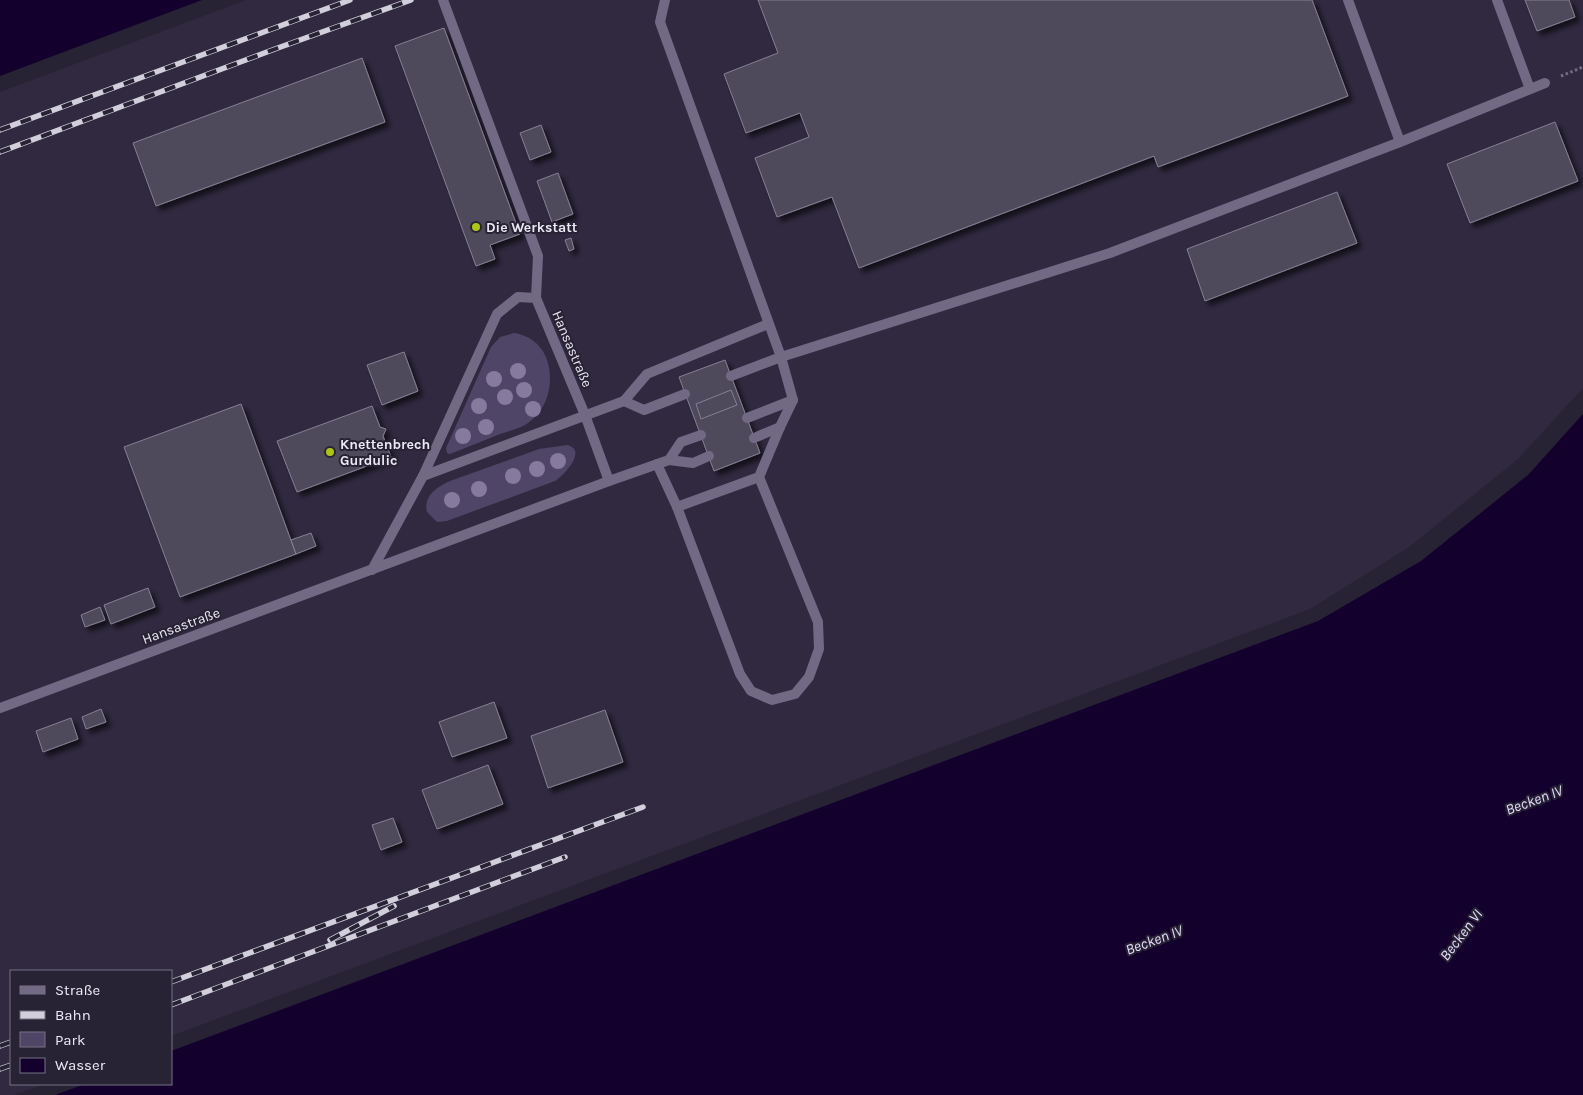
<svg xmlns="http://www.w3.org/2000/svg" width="1583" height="1095" font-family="Karla,sans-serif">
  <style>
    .built { fill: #302940 }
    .green { fill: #4f4566 }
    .water { fill: #13002d }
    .building { fill: #4f495c; stroke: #868094; filter: url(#shadow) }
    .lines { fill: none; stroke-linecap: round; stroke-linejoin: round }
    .path { stroke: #726e7d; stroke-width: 3; stroke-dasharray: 2.5 2.5; stroke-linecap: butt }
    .service { stroke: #726a85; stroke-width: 10 }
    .minor { stroke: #726a85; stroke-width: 10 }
    .rail-casing { stroke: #d2cfdc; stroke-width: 5.5 }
    .rail { stroke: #282334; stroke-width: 4; stroke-dasharray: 11; stroke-linecap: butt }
    .tree { fill: #867b9f }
    .poi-dot { fill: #acc610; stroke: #282334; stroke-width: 2 }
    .labels { text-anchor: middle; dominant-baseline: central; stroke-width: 4; stroke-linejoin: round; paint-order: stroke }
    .poi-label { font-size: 14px; font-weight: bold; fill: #edeaf6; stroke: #282334; text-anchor: start }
    .street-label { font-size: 14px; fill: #edeaf6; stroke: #282334 }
    .water-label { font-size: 15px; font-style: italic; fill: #e4dafd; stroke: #282334 }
  </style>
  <defs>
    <filter id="shadow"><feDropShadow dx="4.5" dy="4.5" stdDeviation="2.5" flood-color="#0009"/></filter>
  </defs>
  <rect width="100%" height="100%" fill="#282334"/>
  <polygon class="built" points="246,0 1583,0 1583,388 1518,459 1409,547 1310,609 171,1036 171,971 11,971 11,1084 44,1084 14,1095 0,1095 0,92"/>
  <g class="green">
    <path d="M514 333C528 335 540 343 546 357 555 380 549 411 525 425 518 429 509 431 500 434 484 441 467 447 450 454L447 453 446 448 491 347 500 337Z"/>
    <path d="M567 445C588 450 564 475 555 481L447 521 437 522 427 512C423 496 437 487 450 481L539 449Z"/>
  </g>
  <g class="water">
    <polygon points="0,0 202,0 0,76"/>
    <polygon points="1583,414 1583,1095 55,1095 85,1084 171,1084 171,1051 1318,621 1421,561 1528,475"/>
  </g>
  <g class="building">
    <polygon points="758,0 1312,0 1348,96 1158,167 1154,156 859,268 832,197 777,217 755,158 809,137 800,113 746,133 724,74 778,53"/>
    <polygon points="1525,0 1569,0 1575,17 1537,31"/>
    <polygon points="444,28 520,234 490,245 495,259 476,266 395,46"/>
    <polygon points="362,58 385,122 156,206 133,143"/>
    <polygon points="1555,122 1578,181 1470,223 1447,164"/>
    <polygon points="541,125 551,152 530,160 520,133"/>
    <polygon points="558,173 573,214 552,222 537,181"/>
    <polygon points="1337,192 1357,243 1205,301 1187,249"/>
    <polygon points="571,238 574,249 569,251 565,240"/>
    <polygon points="404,352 418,391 382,405 367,365"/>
    <polygon points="725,360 760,453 714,471 679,377"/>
    <polygon points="731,390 737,405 701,419 696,404"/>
    <polygon points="241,404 296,554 180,597 124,447"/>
    <polygon points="372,406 380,427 386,429 383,436 391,457 297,492 277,441"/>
    <polygon points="311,533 316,546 296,554 291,540"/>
    <polygon points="148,588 155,607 111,624 104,605"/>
    <polygon points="100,607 105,620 85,627 81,615"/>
    <polygon points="494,702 507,738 452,757 439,722"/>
    <polygon points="101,709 106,722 86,729 82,717"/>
    <polygon points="605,710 623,762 548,788 531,736"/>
    <polygon points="71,718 78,739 43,752 36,731"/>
    <polygon points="488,765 503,804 437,829 422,790"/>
    <polygon points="393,818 402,842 381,850 372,825"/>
  </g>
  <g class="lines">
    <polyline class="path" points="1561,76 1583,67"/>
    <g class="service">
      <polyline points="443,0 538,256 536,298"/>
      <polyline points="665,0 660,22 781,357 1110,253 1400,142 1545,83"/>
      <polyline points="1348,0 1400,142"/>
      <polyline points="1497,0 1530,89"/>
      <polyline points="731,376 781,357 793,400 780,427 754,438"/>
      <polyline points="624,401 644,410 685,394"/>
      <polyline points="747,418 793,400"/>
      <polyline points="669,460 681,442 701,435"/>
      <polyline points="657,464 677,507"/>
      <polyline points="423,476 624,401 647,374 768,324"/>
      <polyline points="759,477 818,622 819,649 809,677 795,694 772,700 751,691 740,674 677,507 759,477 780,427"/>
      <polyline points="609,481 669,460 693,463 709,456"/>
    </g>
    <polyline class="minor" points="0,708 609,481 585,415 536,298 518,297 497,314 423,476 372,570"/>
    <g class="rail-casing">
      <g id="rail">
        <polyline points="0,130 350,0"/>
        <polyline points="0,152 275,49 411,0"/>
        <polyline points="330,940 394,906"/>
        <polyline points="171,982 643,807"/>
        <polyline points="171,1005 565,857"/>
        <polyline points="0,1046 11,1042"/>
        <polyline points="0,1069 11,1065"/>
      </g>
    </g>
    <use href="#rail" class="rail"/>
  </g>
  <g class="tree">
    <circle cx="518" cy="371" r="8"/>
    <circle cx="494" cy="379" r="8"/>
    <circle cx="524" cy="390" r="8"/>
    <circle cx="505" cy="397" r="8"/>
    <circle cx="479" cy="406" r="8"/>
    <circle cx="533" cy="409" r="8"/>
    <circle cx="486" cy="427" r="8"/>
    <circle cx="463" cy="436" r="8"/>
    <circle cx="558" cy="461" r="8"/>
    <circle cx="537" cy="469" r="8"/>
    <circle cx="513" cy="476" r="8"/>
    <circle cx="479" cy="489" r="8"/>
    <circle cx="452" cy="500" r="8"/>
  </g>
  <g class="poi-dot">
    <circle cx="476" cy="227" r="5"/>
    <circle cx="330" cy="452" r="5"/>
  </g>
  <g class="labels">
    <g class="poi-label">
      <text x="486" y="227">Die Werkstatt</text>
      <text x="340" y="444">Knettenbrech<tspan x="340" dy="16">Gurdulic</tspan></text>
    </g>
    <g class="street-label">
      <text transform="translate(572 349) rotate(67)">Hansastraße</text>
      <text transform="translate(181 626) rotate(-20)">Hansastraße</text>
    </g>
    <g class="water-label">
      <text transform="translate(1534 800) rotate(-20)">Becken IV</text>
      <text transform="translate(1461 935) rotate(-53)">Becken VI</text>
      <text transform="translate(1154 940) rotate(-20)">Becken IV</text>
    </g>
  </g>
  <rect x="10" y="970" width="162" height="115" fill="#282334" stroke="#777382"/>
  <rect x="20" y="986" width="25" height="8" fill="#726a85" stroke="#777382"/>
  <text x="55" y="995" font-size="15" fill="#edeaf6">Straße</text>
  <rect x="20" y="1011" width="25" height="8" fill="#d2cfdc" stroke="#777382"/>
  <text x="55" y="1020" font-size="15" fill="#edeaf6">Bahn</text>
  <rect x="20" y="1032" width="25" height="15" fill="#4f4566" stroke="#777382"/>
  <text x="55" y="1045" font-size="15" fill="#edeaf6">Park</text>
  <rect x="20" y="1058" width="25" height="15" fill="#13002d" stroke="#777382"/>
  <text x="55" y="1070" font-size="15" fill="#edeaf6">Wasser</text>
</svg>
